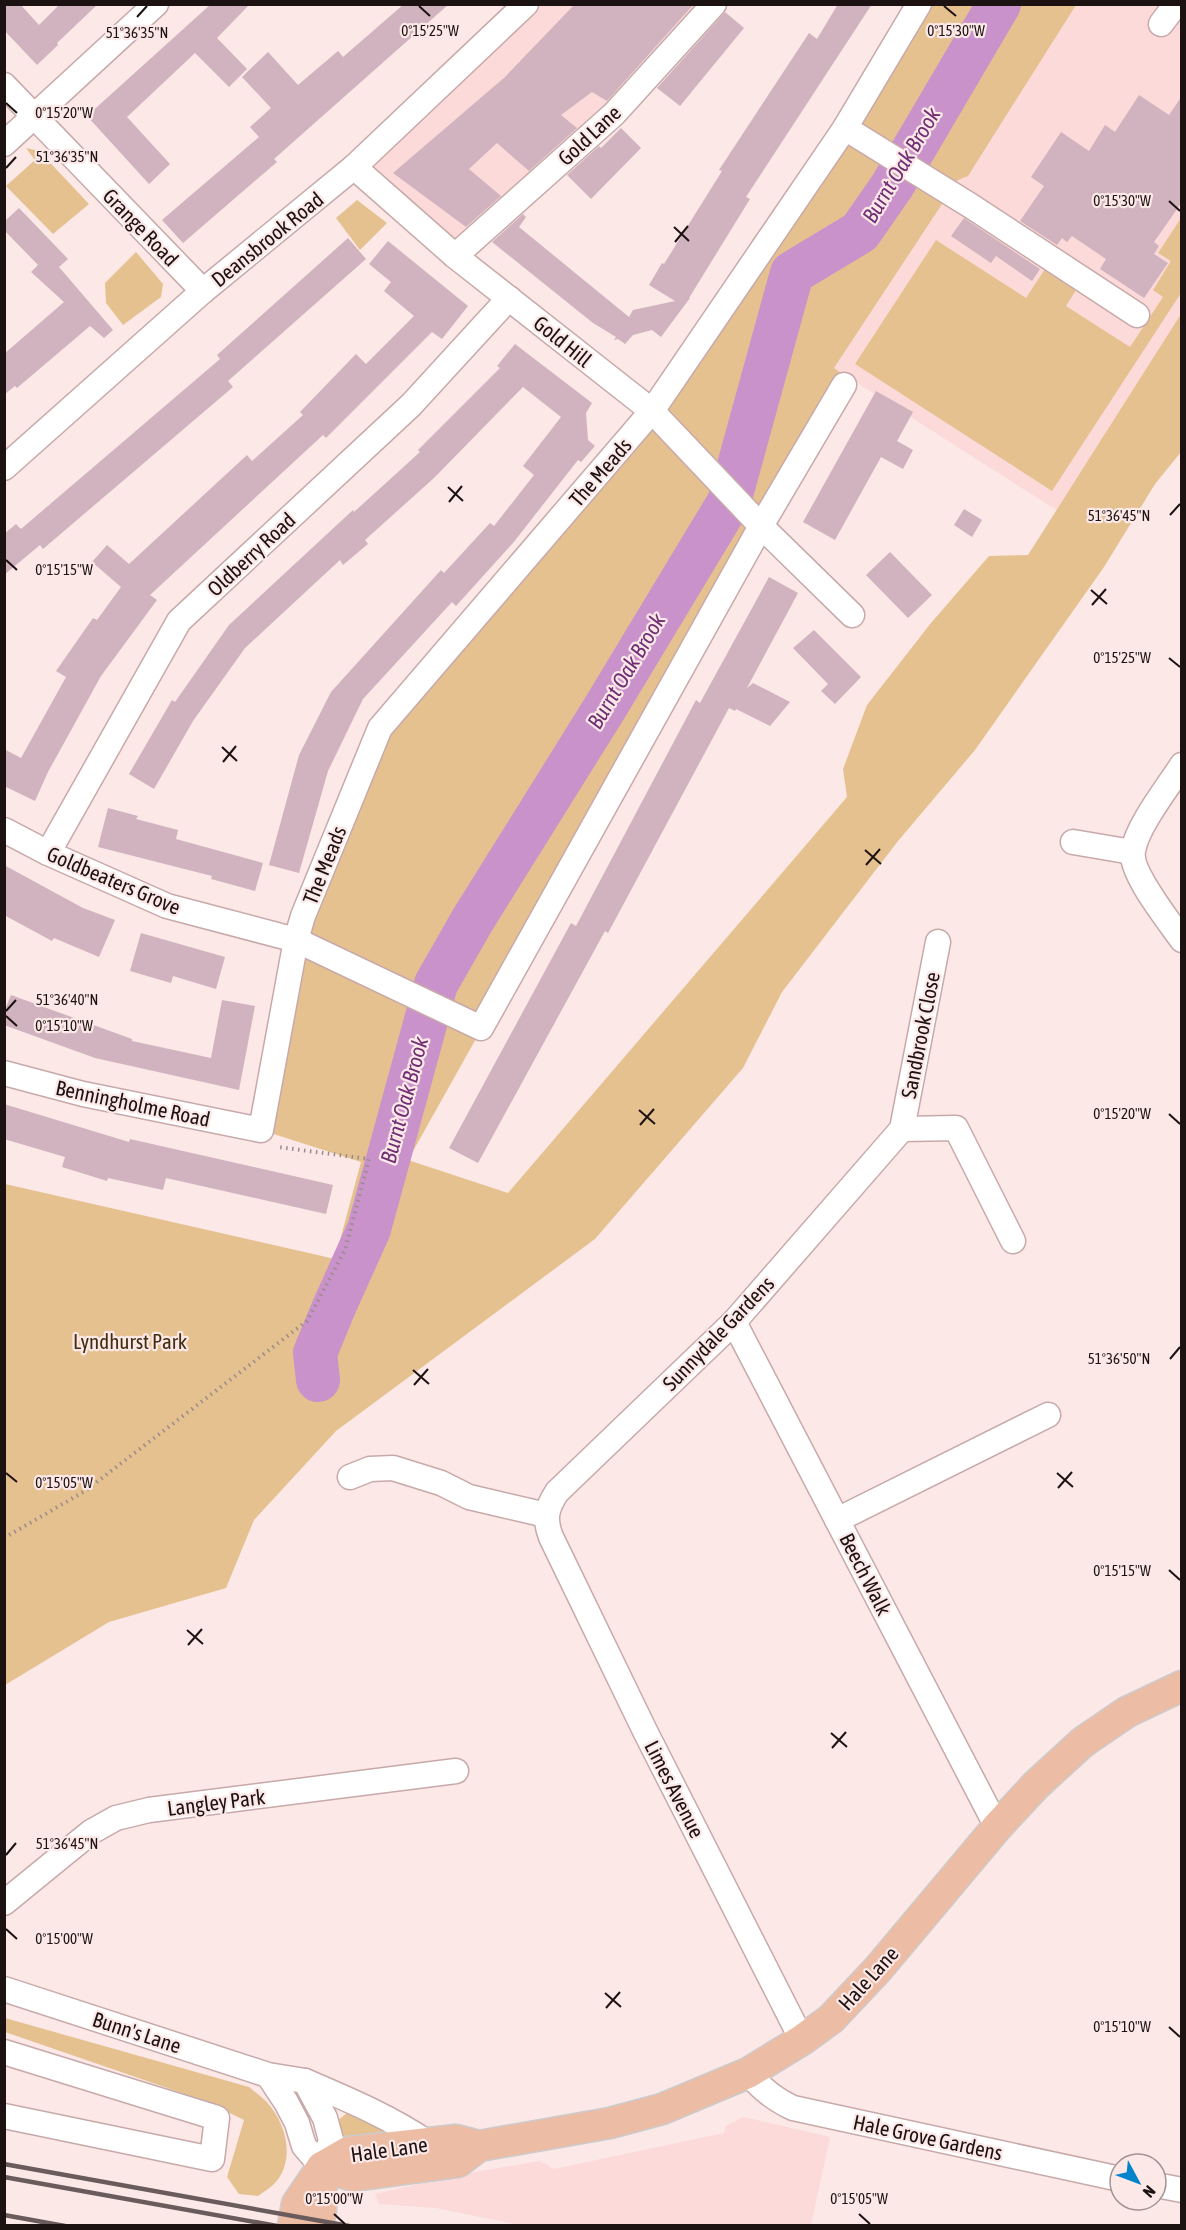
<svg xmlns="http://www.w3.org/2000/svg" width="1186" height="2230" font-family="'Asap Condensed',sans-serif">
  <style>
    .built { fill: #fbdad9 }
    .green { fill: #e6c190 }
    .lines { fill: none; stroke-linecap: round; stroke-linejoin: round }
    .river { stroke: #c992cb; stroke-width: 44 }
    .building { fill: #d0b3be }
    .minor-casing { stroke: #c8a9a9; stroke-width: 27 }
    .major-casing { stroke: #cdcbcb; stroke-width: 33 }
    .path { stroke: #9b8b8b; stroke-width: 4; stroke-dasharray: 1.5 4.5; stroke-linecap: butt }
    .minor { stroke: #fff; stroke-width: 24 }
    .major { stroke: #ecbca5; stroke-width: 30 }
    .rail { stroke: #6a5c5c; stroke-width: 4.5 }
    .ticks { fill: none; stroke: #1d1212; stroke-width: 2 }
    .labels { text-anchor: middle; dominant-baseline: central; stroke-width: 4.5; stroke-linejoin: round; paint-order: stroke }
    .street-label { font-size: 21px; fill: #1d1212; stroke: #fbe8e7 }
    .park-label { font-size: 21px; fill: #402c0e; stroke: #fbe8e7 }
    .water-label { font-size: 22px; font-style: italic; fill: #702e74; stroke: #fbe8e7 }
    .ticks-label { font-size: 15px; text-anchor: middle; fill: #1d1212; stroke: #fbe8e7; stroke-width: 4.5; stroke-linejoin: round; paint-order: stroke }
  </style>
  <rect width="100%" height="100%" fill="#fbe8e7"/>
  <g class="built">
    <polygon points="526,5 714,5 455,256 354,167"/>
    <polygon points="1074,5 1181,5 1181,314 1058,511 834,368"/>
    <polygon points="743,2117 830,2137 811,2225 520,2225 436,2208 379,2204 375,2194 457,2175 540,2161 554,2169 724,2133 726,2126"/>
  </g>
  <g class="green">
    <polygon points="919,5 1076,5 968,176 958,180 834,368 847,377 408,1160 508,1193 847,797 843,769 867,705 931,623 989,556 1028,555 1181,314 1181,452 1155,484 1104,567 975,750 898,841 782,992 743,1068 595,1239 336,1431 254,1520 226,1588 109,1622 5,1685 5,1184 335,1259 361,1162 258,1129 296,940 380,728 652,411"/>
    <polygon points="26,148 39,151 89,204 53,234 6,186 35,160"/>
    <polygon points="357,200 387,223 360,250 336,218"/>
    <polygon points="1181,218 1181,293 1052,491 855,364 936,240 1026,298 1047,266 1078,287 1066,306 1130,347 1163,297 1153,290 1171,261 1158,253"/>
    <polygon points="136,252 163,284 161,297 123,325 106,303 105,283"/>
    <path d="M5 2018 249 2087C256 2093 265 2099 270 2106 288 2128 295 2164 273 2185 269 2189 263 2192 258 2196L239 2194 227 2177 244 2120 205 2101 5 2032Z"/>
    <polygon points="351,2110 397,2134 350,2141 343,2136 337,2121"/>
  </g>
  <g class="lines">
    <polyline class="river" points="318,1380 315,1353 334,1307 369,1229 436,984 472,921 606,706 729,502 792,273 860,232 892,186 999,4"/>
  </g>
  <g class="building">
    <polygon points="4,4 20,4 39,25 60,4 98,4 57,43 58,45 37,65 4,30"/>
    <polygon points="211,4 250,4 217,38 247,69 229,87 195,53 127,117 170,164 149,184 87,116"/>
    <polygon points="404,4 449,4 274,159 277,162 183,243 162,220 259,137 250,127 271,108 242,77 268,52 298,85 338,51 343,57"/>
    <polygon points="575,4 694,4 607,101 592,92 561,115 577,128 529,171 497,143 469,169 501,196 466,227 393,173 505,77"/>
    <polygon points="838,4 872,4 746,197 750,199 689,298 690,298 661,337 652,330 633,335 625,344 618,339 614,340 616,337 593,323 492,242 523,214 526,217 519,227 629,317 633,310 675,301 649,285 662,263 664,264 722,171 719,170 809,33 817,39"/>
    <polygon points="725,12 744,28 680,106 657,88"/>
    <polygon points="1139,95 1169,115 1182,96 1182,202 1154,242 1159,246 1154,254 1168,263 1144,298 1100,269 1106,259 1072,236 1067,242 1062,238 1057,245 1020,221 1044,186 1031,177 1061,132 1089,151 1105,125 1115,132"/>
    <polygon points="621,128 641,148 591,199 567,175 599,146 601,148"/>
    <polygon points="19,208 68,259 59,267 113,330 104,338 90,326 17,388 15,386 4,395 4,354 64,302 31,272 38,265 4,230 4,222"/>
    <polygon points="964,218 1040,269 1032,281 996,256 991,263 951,236"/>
    <polygon points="348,238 366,259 228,381 233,387 43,549 40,545 4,575 4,534 16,524 21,529 220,359 217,355"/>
    <polygon points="388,241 468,306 442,339 432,332 326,438 323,435 150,595 157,600 101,676 48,772 35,801 4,786 4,749 21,758 66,677 56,671 93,618 97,620 121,587 92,562 107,545 129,564 247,455 252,461 303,415 300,412 356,354 366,364 414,316 384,291 391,282 369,264"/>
    <polygon points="515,344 592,403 586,413 588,440 595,446 581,462 578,460 513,543 456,606 452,602 363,699 328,771 299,873 269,865 299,755 331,692 441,570 444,573 490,523 494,526 534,475 523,466 561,417 523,387 434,478 365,540 368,544 343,565 340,560 245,648 193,721 154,789 129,774 172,700 175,702 229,625 353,510 354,512 420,452 418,450 500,368 497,366"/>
    <polygon points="876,391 913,412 897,441 913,450 903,469 881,457 835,540 803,522"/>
    <polygon points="964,509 982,520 972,537 954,525"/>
    <polygon points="890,552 932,595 908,618 866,575"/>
    <polygon points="769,577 798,593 747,688 753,683 790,702 770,726 736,709 735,711 729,708 608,933 605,931 478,1163 449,1148 571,923 576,926 696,700 700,703"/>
    <polygon points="814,630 861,677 835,704 821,691 828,684 793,648"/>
    <polygon points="108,808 138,816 136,819 178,830 176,839 263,863 255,891 211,879 212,876 98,847"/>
    <polygon points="4,865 83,908 115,920 99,957 54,938 52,941 4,915"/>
    <polygon points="141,933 225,957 216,989 173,976 171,983 130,971"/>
    <polygon points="11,995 132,1039 132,1041 211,1058 222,1000 255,1006 239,1090 95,1058 4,1025 4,1012"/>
    <polygon points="4,1104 129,1142 130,1139 333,1185 326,1214 166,1178 163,1190 108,1178 107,1181 62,1167 65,1157 4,1139"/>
  </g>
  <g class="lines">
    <g class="minor-casing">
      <g id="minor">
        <polyline points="1161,24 1176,4"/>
        <polyline points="4,85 203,291"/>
        <polyline points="845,128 971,206 1137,315"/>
        <polyline points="4,144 156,4"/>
        <polyline points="354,167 455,256 652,411 761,526 852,615"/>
        <polyline points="455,256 614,114 714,4"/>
        <polyline points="4,468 203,291 354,167 526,4"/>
        <path d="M1182 765C1168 787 1137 826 1133 851 1129 872 1169 921 1182 940"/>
        <polyline points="4,830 48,853 167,906 296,940 481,1028 761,526 844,385"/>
        <polyline points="1073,842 1132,852"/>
        <polyline points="48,853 179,621 411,405 509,298"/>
        <polyline points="4,1073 83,1094 261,1130 296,940 303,916 380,728 652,411 845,128 919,4"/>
        <polyline points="902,1129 938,942"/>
        <polyline points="902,1129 956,1128 1013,1241"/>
        <polyline points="734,1322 997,1827"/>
        <polyline points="350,1477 370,1469 393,1468 441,1483 469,1497 546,1515"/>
        <polyline points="837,1520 1048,1415"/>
        <polyline points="4,1903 91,1832 116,1818 149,1810 456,1771"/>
        <polyline points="4,1989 268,2075 305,2081 325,2118 331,2140 322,2167 304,2146 297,2123 286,2102 268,2075"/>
        <path d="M802 2040 645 1731 551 1537C544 1519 546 1509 557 1492L734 1322 902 1129"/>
        <polyline points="4,2052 217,2118 212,2159 4,2116"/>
        <path d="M748 2073C762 2089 774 2099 793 2108L1120 2179"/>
        <path d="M305 2081C347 2099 390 2117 428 2143"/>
        <polyline points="1156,2185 1182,2190"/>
      </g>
    </g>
    <g class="major-casing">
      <g id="major">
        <polyline points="322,2167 354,2176 458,2162 479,2146"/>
        <polyline points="293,2226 297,2204 322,2167 348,2152 456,2140 479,2146 610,2123 662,2109 748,2073 802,2040 831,2019 878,1969 998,1826 1036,1785 1083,1742 1127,1712 1182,1686"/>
        <polyline points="318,2226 321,2210 322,2167"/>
      </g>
    </g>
    <polyline class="path" points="4,1538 85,1491 307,1321 345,1250 369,1159 278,1147"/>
    <use href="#minor" class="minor"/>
    <use href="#major" class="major"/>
    <g class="rail">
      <polyline points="4,2164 349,2226"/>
      <polyline points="4,2177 277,2226"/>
      <polyline points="4,2215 65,2226"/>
    </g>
  </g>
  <path class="ticks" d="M419 6 430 16M944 6 956 16M137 17 147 6M6 103 17 113M6 168 16 157M1169 201 1180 211M674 227 689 241M675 242 688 226M448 487 463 501M449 502 462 486M1170 515 1180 504M6 560 17 570M1091 590 1107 604M1092 605 1106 589M1169 658 1180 667M222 747 237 761M223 762 236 746M865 850 881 864M866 865 880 849M6 1011 16 1000M6 1016 17 1026M639 1110 655 1124M1169 1114 1180 1124M640 1125 654 1109M1170 1359 1180 1347M413 1370 429 1384M414 1385 428 1369M6 1473 17 1482M1057 1473 1073 1487M1058 1488 1072 1472M1169 1570 1180 1580M187 1630 203 1644M188 1645 202 1629M831 1733 847 1747M832 1748 846 1732M6 1855 16 1843M6 1929 17 1939M605 1993 621 2007M606 2008 620 1992M1169 2027 1180 2037M334 2214 345 2224M859 2214 870 2224"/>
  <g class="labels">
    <g class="street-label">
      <text transform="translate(589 135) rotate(-43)">Gold Lane</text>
      <text transform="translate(141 227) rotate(46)">Grange Road</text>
      <text transform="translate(267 239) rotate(-39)">Deansbrook Road</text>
      <text transform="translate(563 341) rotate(39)">Gold Hill</text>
      <text transform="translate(600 472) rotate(-49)">The Meads</text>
      <text transform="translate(251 554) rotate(-43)">Oldberry Road</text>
      <text transform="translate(324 865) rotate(-68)">The Meads</text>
      <text transform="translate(114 880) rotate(23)">Goldbeaters Grove</text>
      <text transform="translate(920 1035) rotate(-79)">Sandbrook Close</text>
      <text transform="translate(133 1103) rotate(12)">Benningholme Road</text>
      <text transform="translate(718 1333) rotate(-46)">Sunnydale Gardens</text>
      <text transform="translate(866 1574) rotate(63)">Beech Walk</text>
      <text transform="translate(675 1789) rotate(63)">Limes Avenue</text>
      <text transform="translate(216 1802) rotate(-7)">Langley Park</text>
      <text transform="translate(868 1978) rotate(-48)">Hale Lane</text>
      <text transform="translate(137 2032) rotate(18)">Bunn's Lane</text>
      <text transform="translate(928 2137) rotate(12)">Hale Grove Gardens</text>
      <text transform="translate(389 2149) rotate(-8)">Hale Lane</text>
    </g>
    <g class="park-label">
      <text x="130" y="1341">Lyndhurst Park</text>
    </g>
    <g class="water-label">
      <text transform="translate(901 165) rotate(-59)">Burnt Oak Brook</text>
      <text transform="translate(626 671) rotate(-59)">Burnt Oak Brook</text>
      <text transform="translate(404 1100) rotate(-75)">Burnt Oak Brook</text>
    </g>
  </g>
  <g class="ticks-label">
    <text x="430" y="36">0°15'25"W</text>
    <text x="956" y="36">0°15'30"W</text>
    <text x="137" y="38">51°36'35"N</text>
    <text x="64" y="118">0°15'20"W</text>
    <text x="67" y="162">51°36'35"N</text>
    <text x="1122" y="206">0°15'30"W</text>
    <text x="1119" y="521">51°36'45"N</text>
    <text x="64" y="575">0°15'15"W</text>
    <text x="1122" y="663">0°15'25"W</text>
    <text x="67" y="1005">51°36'40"N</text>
    <text x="64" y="1031">0°15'10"W</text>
    <text x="1122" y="1119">0°15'20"W</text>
    <text x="1119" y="1364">51°36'50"N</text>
    <text x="64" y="1488">0°15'05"W</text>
    <text x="1122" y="1576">0°15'15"W</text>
    <text x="67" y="1849">51°36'45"N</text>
    <text x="64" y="1944">0°15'00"W</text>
    <text x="1122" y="2032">0°15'10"W</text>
    <text x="334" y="2204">0°15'00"W</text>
    <text x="859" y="2204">0°15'05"W</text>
  </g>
  <rect width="1186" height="2230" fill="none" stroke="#1d1212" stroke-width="12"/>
  <g transform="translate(1138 2182) rotate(131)"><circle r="28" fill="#fbe8e7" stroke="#a29292" stroke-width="1.5"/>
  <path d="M0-4.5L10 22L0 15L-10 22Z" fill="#0084cb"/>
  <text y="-9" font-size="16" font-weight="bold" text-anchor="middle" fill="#1d1212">N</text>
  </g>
</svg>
